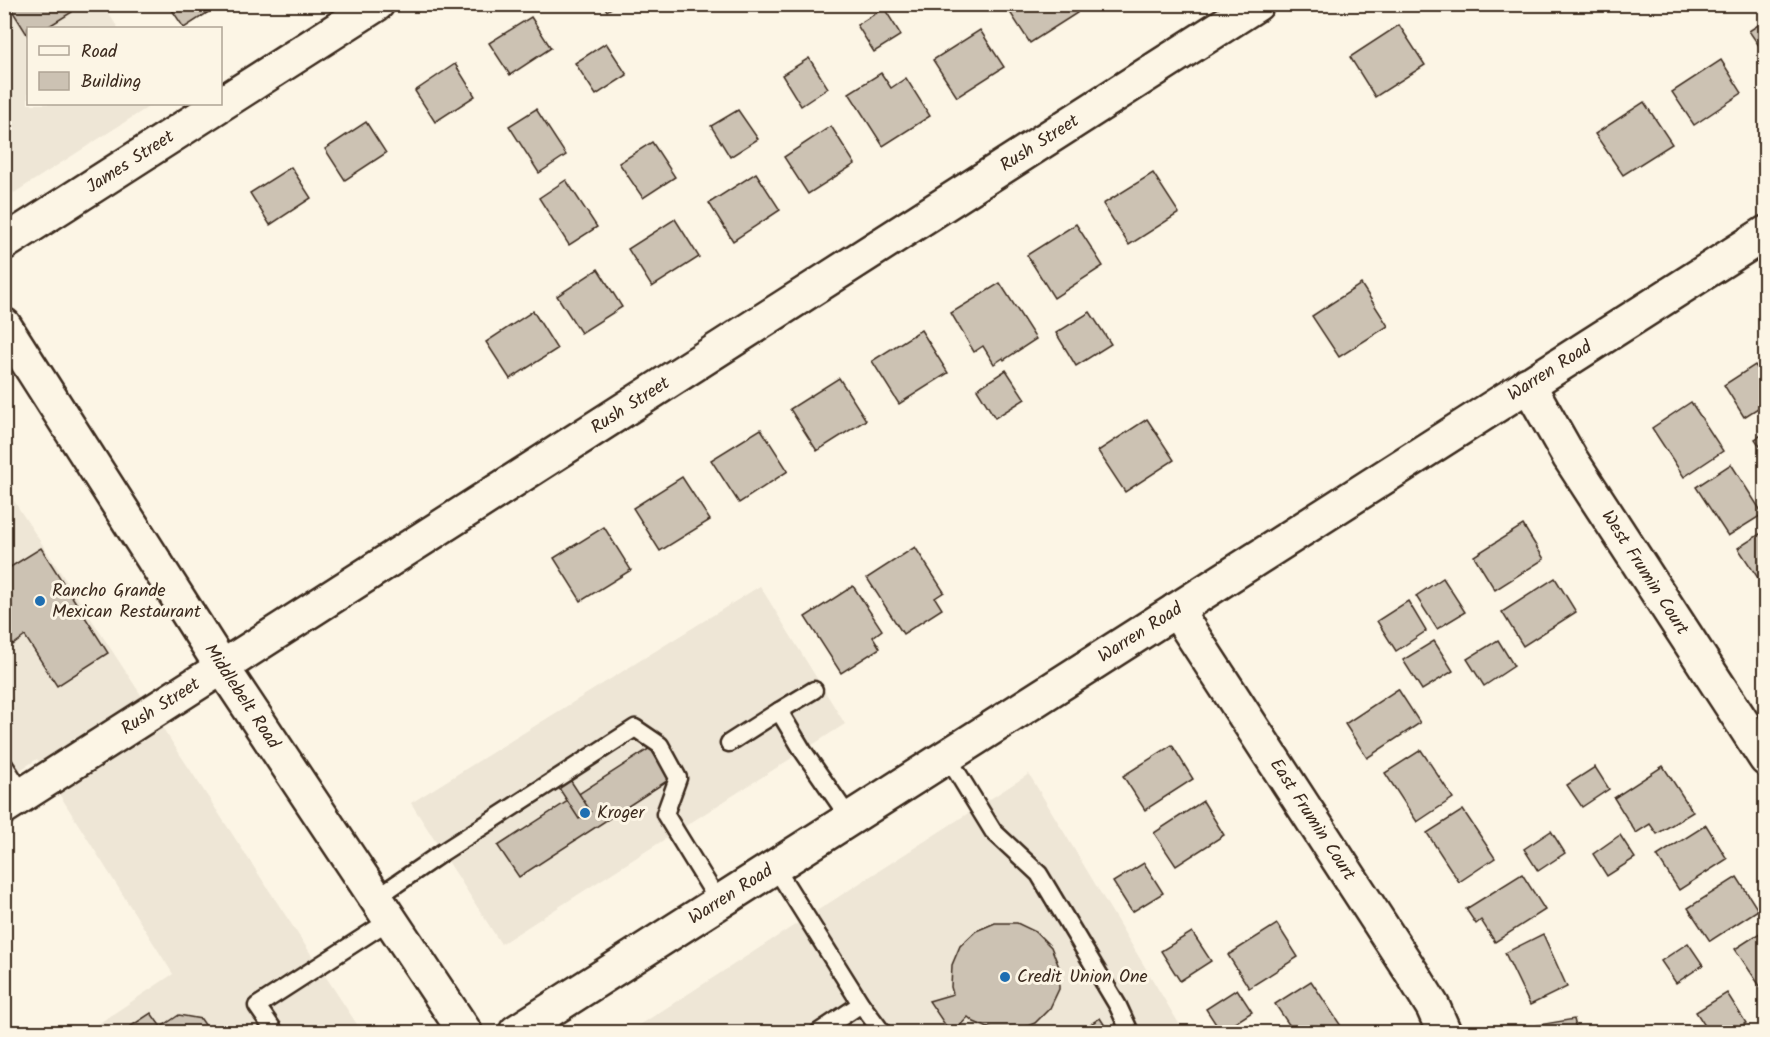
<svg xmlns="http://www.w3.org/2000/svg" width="1770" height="1037" font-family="Kalam,sans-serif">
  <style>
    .built { fill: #eee6d6 }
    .building { fill: #ccc2b3; stroke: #3b2a1e; stroke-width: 1.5 }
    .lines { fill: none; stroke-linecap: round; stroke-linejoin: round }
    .lane-casing { stroke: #3b2a1e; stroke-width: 21 }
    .street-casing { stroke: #3b2a1e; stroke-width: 38 }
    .secondary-casing { stroke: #3b2a1e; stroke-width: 38 }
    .lane { stroke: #fcf5e5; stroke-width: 16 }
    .street { stroke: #fcf5e5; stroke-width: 33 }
    .secondary { stroke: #fcf5e5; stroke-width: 33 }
    .poi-dot { fill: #1f6fb2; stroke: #fcf5e5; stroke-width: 2 }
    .labels { text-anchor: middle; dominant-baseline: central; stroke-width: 6; stroke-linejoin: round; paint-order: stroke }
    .street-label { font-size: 18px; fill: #3b2a1e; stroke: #fcf5e5 }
    .poi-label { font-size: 18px; fill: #3b2a1e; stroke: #fcf5e5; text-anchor: start }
  </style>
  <rect width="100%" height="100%" fill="#fcf5e5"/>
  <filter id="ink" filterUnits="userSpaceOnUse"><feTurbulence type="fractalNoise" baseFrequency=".0167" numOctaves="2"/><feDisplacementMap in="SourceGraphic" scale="12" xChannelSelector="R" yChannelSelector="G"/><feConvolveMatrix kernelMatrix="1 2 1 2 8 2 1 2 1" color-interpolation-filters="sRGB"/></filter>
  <g filter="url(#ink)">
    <g class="built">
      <polygon points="4,5 103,5 118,28 28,28 28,104 153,104 14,193 4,179"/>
      <polygon points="4,486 362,1032 86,1032 173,974 37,759 5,780"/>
      <polygon points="760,586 845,724 501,944 411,803"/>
      <polygon points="1029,774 1184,1032 629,1032"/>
    </g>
    <g class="building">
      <polygon points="8,4 67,4 72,12 46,28 28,28 28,36"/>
      <polygon points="168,4 221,4 184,28"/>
      <polygon points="603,4 617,4 607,11"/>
      <polygon points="1009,4 1071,4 1077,13 1030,43 1006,6"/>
      <polygon points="884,8 901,35 874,52 857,25"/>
      <polygon points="531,17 551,48 510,75 489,43"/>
      <polygon points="1766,20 1766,56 1749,31"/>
      <polygon points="1399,25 1425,65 1375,97 1350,57"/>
      <polygon points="980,30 1004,67 957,97 933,60"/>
      <polygon points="606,43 627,75 596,95 575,63"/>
      <polygon points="809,58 828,88 801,106 782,75"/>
      <polygon points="1721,60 1742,93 1694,125 1672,92"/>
      <polygon points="455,64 475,96 435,122 415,91"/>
      <polygon points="881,73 891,88 906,78 930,116 883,146 849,93"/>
      <polygon points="1644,102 1672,144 1623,175 1595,134"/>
      <polygon points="536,109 566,155 539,173 509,126"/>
      <polygon points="738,110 758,139 730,157 711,126"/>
      <polygon points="366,122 386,153 345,180 325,149"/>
      <polygon points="831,126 855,164 808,194 784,157"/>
      <polygon points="652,142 675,177 643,198 619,163"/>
      <polygon points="291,167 311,198 270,225 250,193"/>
      <polygon points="756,173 780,210 733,241 709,203"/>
      <polygon points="1153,173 1179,213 1129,245 1103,204"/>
      <polygon points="566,180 597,227 569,245 539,198"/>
      <polygon points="675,219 699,257 652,287 628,249"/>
      <polygon points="1076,224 1103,266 1054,298 1027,255"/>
      <polygon points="598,269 622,307 581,333 557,296"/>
      <polygon points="1000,283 1036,339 1004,360 1003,358 994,364 983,346 974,352 951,313"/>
      <polygon points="1361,284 1388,326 1339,357 1312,316"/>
      <polygon points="533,311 557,349 510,379 486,342"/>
      <polygon points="1090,312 1111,344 1076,366 1056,333"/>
      <polygon points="921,330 948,373 899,404 872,361"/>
      <polygon points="1755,365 1766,381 1766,403 1744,417 1724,385"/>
      <polygon points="1006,370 1025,399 995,418 977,389"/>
      <polygon points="839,378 866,420 817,451 790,409"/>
      <polygon points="1691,402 1723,451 1684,477 1652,428"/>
      <polygon points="1147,419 1174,460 1125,492 1098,451"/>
      <polygon points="761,429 788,471 739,503 711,460"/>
      <polygon points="1766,432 1766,455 1755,439"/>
      <polygon points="1731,464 1763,514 1728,536 1696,487"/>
      <polygon points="682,477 710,520 660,551 633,508"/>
      <polygon points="1523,525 1544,559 1495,590 1474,556"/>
      <polygon points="604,527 631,570 581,601 554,558"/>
      <polygon points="1766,530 1766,590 1738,548"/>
      <polygon points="915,547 944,592 935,598 942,609 903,634 867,578"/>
      <polygon points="41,548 108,653 57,686 25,636 13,645 4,631 4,571"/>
      <polygon points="1443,578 1465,612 1437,629 1416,596"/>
      <polygon points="1555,578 1576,612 1523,646 1502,612"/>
      <polygon points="853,586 882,630 873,637 880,648 841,673 805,617"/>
      <polygon points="1408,601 1426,631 1396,651 1377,621"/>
      <polygon points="1498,640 1514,666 1484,686 1467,659"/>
      <polygon points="1434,641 1453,671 1422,690 1403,660"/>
      <polygon points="1398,689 1420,723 1367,758 1345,724"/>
      <polygon points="1172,745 1193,779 1145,810 1123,776"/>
      <polygon points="650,748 670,779 519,877 498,846"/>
      <polygon points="1421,750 1453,798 1417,822 1385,773"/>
      <polygon points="1663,766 1693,812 1657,834 1650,824 1636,833 1614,798"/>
      <polygon points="1595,767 1609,789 1582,807 1567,785"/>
      <polygon points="567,775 591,812 579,819 555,782"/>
      <polygon points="1203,801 1224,835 1176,866 1154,833"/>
      <polygon points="1463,810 1495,858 1459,882 1427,833"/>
      <polygon points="1706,825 1727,859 1679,890 1657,856"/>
      <polygon points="1551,831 1565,853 1538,871 1524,849"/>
      <polygon points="1620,835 1635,858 1607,876 1593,854"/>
      <polygon points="1144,863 1163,893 1132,912 1113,882"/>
      <polygon points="1522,874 1545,910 1495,942 1481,920 1476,924 1466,909"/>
      <polygon points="1737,877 1758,910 1710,941 1688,908"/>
      <polygon points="995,923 1017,923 1036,932 1051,947 1059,967 1059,989 1050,1008 1035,1023 1015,1031 993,1030 974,1022 968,1017 954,1032 950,1032 929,1001 953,994 951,987 952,965 960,946 976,931"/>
      <polygon points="1277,924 1298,957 1249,988 1228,955"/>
      <polygon points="1766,929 1766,995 1735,949"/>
      <polygon points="1192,932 1211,961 1180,981 1161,951"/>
      <polygon points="1543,934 1567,987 1530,1005 1505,953"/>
      <polygon points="1688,943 1703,965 1676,983 1661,961"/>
      <polygon points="1311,981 1343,1029 1338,1032 1294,1032 1275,1004"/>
      <polygon points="1237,989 1252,1012 1221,1032 1206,1009"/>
      <polygon points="1727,993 1746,1023 1731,1032 1709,1032 1696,1012"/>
      <polygon points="151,1013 161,1027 179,1015 201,1019 210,1032 122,1032"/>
      <polygon points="1100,1018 1109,1032 1078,1032"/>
      <polygon points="1574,1019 1577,1032 1534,1032 1533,1026"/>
    </g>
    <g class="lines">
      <g class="lane-casing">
        <g id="lane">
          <polyline points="779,711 814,690"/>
          <polyline points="729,743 779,711 803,751 850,819"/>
          <polyline points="947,756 993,831 1039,874 1118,1006 1130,1032"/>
          <polyline points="4,765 23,794"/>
          <polyline points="775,867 861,1004 882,1032"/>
          <polyline points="376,898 443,852 635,728 660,745 678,778 665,814 719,902"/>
          <polyline points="275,1032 257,1006 390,920"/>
          <polyline points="819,1032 861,1004"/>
        </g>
      </g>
      <g class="street-casing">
        <g id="street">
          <path id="s1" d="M4 243 377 4"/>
          <path id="s2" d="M1528 384 1570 458 1766 759"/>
          <path id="s3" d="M1176 610 1412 973 1433 1007 1444 1032"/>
          <path id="s4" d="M4 807 1257 4"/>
        </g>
      </g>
      <g class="secondary-casing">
        <g id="secondary">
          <path id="s5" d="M4 325 222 667 465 1032"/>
          <path id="s6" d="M516 1032 1766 233"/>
        </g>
      </g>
      <use href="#lane" class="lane"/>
      <use href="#street" class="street"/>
      <use href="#secondary" class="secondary"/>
    </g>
  </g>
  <g class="poi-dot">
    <circle cx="40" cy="601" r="6"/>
    <circle cx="585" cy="813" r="6"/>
    <circle cx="1005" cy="977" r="6"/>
  </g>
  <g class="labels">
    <g class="street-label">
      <text stroke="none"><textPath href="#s4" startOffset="1230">Rush Street</textPath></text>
      <text stroke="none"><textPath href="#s1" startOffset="150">James Street</textPath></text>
      <text stroke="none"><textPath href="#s6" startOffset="1227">Warren Road</textPath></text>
      <text stroke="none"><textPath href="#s4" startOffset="744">Rush Street</textPath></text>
      <text stroke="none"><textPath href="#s2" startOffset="222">West Frumin Court</textPath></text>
      <text stroke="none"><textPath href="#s6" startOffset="741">Warren Road</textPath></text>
      <text stroke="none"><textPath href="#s5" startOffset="441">Middlebelt Road</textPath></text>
      <text stroke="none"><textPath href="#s4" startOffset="186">Rush Street</textPath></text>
      <text stroke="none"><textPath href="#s3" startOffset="250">East Frumin Court</textPath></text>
      <text stroke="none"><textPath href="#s6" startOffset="255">Warren Road</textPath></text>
    </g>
    <g class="poi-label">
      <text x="52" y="591">Rancho Grande<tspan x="52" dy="21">Mexican Restaurant</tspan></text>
      <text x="597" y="813">Kroger</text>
      <text x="1017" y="977">Credit Union One</text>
    </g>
  </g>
  <rect width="1770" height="1037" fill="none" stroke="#fcf5e5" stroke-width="24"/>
  <rect x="12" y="12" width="1746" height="1013" fill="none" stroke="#3b2a1e" stroke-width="2" filter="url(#ink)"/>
  <rect x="27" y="27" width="195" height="78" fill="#fcf5e5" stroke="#afa495" stroke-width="1.5"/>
  <rect x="39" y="46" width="30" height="9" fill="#fcf5e5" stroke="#afa495" stroke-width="1.5"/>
  <text x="81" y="57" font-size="18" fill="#3b2a1e">Road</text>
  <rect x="39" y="72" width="30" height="18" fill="#ccc2b3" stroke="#afa495" stroke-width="1.5"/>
  <text x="81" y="87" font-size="18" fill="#3b2a1e">Building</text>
</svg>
